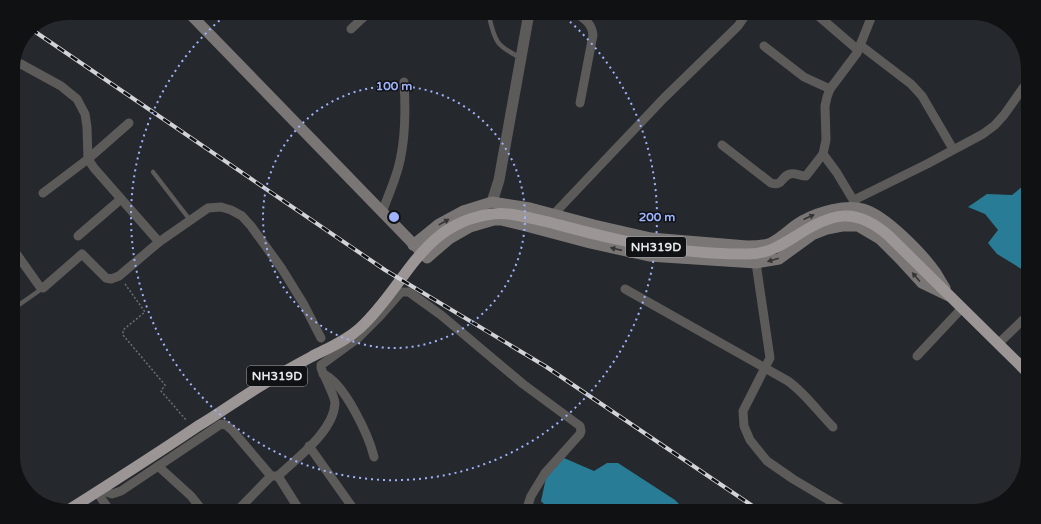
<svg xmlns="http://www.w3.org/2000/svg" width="1041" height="524" font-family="'Varela Round',sans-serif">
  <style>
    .water { fill: #297c95 }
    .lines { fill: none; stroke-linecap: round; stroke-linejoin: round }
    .path { stroke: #6d6f73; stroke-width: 1.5; stroke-dasharray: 2 2; stroke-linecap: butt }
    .service { stroke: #5d5a5a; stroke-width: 4.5 }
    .minor { stroke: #5d5a5a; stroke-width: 9 }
    .tertiary { stroke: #5d5a5a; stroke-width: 11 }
    .secondary { stroke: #7b7676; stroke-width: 11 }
    .trunk { stroke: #9c9595; stroke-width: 11 }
    .rail-casing { stroke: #d1d3d6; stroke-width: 4 }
    .rail { stroke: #0f1113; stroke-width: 2.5; stroke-dasharray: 8; stroke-linecap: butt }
    .oneway { fill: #353436 }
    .ring { fill: none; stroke: #9fb3fd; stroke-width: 2; stroke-dasharray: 2 4 }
    .labels { text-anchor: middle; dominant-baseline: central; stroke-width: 3; stroke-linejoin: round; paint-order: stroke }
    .shield { fill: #0f1113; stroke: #a6a8ab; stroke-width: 1 }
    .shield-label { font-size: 12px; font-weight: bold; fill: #e7e9ec }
    .centre { fill: #9fb3fd; stroke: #0f1113; stroke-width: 2 }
    .ring-label { font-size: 12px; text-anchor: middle; font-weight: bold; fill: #9fb3fd; stroke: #0f1113; stroke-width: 3; stroke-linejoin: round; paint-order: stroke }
  </style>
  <rect width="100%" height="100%" fill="#25282c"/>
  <g class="water">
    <polygon points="1028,182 1028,273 997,254 988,243 998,230 985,214 968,207 987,194 1012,195"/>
    <polygon points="564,458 594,471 607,463 618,463 675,500 686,511 551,511 541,501 546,478"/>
  </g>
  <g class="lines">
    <polyline class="path" points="125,284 145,312 123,330 123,335 165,385 161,391 187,421"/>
    <g class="service">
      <path d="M489 16C495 43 497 46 521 58"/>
      <polyline points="153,172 190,220"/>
      <polyline points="13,309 43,288"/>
    </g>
    <g class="minor">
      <path d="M576 13C585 19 592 24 593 35L580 103"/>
      <polyline points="815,13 858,50"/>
      <polyline points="351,29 368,13"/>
      <polyline points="860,45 911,84 922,96 953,149"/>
      <polyline points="764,46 804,77 830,89"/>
      <polyline points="15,62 21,64 61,86 77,99 85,114 87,127 88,159 94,168 159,242"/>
      <path d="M722 145 771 183C783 187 781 176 790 174 795 172 801 177 806 176L823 154"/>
      <polyline points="43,193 88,159 129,123"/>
      <polyline points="854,200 927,164 983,134 995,125 1004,115 1028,81"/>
      <polyline points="858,208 837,173 823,154 826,140 825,106 827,97 830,89 857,53 873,13"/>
      <path d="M382 213C386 201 391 190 395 178 406 148 406 113 404 82"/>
      <polyline points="553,215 664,98 738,26 747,13"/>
      <polyline points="78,236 121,199"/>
      <polyline points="13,249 40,287 43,288 82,254 106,278 111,279 119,276 159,242 208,208 221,207 231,210 242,216 251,226 282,269 303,303 321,338"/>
      <polyline points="756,263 770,358 743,411 744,426 750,440 767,461 793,479 847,511"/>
      <path d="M625 289 788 381C806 394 818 412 833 427"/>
      <polyline points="999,343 1028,315"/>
      <polyline points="917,356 962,308"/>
      <path d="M323 374C344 382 369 436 374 457"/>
      <polyline points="309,446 355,511"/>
      <polyline points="158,466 191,496 203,511"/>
      <polyline points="101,490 112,494 121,491 221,424 226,425 232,430 271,476 278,476"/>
      <polyline points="97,492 110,511"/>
      <polyline points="237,511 271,476"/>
      <path d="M300 511 278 476C297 458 334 431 335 403 335 397 324 376 321 368V365L358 338 380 316 401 292H409L441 315 523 384 580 426 581 431 580 434 545 473 531 496 526 511"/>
    </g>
    <polyline class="tertiary" points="492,202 499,180 529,13"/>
    <g class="secondary">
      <polyline points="189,13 427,258 449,239 470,227 494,220 501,220 526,226 590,243 649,256 756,263 779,259 812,235 827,229 842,226 858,226 880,239 900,259 922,283 949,296"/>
      <path d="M413 245 439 224 463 211 492 202 530 208 594 225 651 238 747 246C755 246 764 246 771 243 783 237 792 226 804 220 819 212 846 204 863 209 885 215 922 253 936 273 939 278 942 283 945 288"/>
    </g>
    <path class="trunk" d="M67 511C111 483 155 455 198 426 220 413 240 398 262 385 278 375 294 366 311 357 328 348 346 341 360 328 406 286 421 223 492 214 511 212 529 218 548 222 571 228 593 234 616 239 659 249 704 254 748 254 767 254 780 246 796 236 831 213 855 206 889 236L1028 373"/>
    <g class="rail-casing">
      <polyline id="rail" points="31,29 385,270 545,366 760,511"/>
    </g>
    <use href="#rail" class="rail"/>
  </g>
  <defs><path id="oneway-solid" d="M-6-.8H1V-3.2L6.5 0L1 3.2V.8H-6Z"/></defs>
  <g class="oneway">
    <use href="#oneway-solid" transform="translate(809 217) rotate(-24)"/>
    <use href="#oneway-solid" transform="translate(444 222) rotate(-29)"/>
    <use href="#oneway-solid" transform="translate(616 249) rotate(-167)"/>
    <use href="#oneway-solid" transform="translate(773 260) rotate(164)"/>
    <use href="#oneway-solid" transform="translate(916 277) rotate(-131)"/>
  </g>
  <g class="ring">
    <circle cx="394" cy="217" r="131"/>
    <path d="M561 14A263 263 0 1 1 227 14"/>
  </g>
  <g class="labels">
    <g class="shield">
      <rect x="626" y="237" width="60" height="20" rx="3"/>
      <rect x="247" y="366" width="60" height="20" rx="3"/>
    </g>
    <g class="shield-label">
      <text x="656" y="247">NH319D</text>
      <text x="277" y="376">NH319D</text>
    </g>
  </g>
  <path d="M0 0H1041V524H0ZM68 20H973A48 48 0 0 1 1021 68V456A48 48 0 0 1 973 504H68A48 48 0 0 1 20 456V68A48 48 0 0 1 68 20Z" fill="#0f1113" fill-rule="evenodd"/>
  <circle cx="394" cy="217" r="6" class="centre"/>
  <g class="ring-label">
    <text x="394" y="90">100 m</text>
    <text x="657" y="221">200 m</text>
  </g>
</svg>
